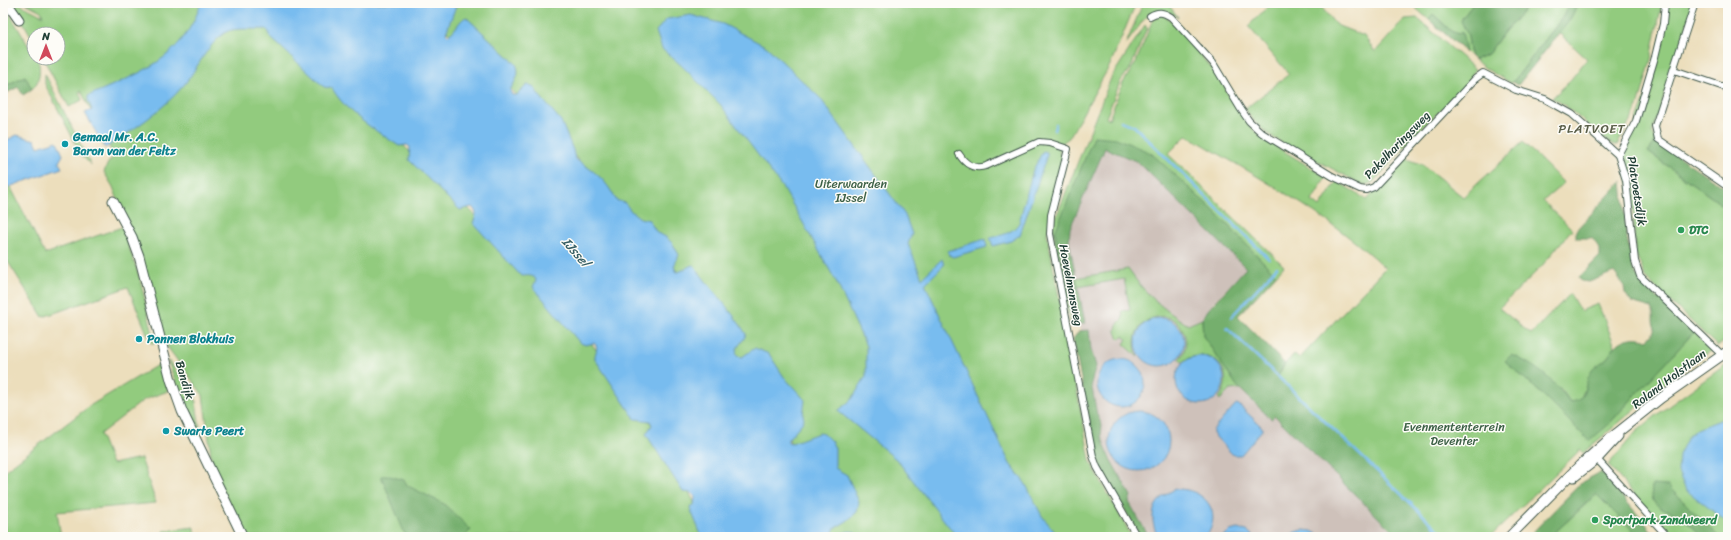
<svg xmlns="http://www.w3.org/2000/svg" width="1731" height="540" font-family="Sriracha,sans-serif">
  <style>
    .industrial { fill: #cec1ba }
    .green { fill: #92cb7e; stroke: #588459 }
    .forest { fill: #75af6d; stroke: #4a7650 }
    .water { fill: #78bcef; stroke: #4c7c92 }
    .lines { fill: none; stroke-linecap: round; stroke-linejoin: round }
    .stream { stroke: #78bcef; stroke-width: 2.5 }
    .street-casing { stroke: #3e5548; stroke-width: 8 }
    .secondary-casing { stroke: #3e5548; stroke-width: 11 }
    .street { stroke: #fff; stroke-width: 6 }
    .secondary { stroke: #fff; stroke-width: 9 }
    .culture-dot { fill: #0f9aa8; stroke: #fdfcf7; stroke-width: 1.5 }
    .leisure-dot { fill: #2e9e5b; stroke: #fdfcf7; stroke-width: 1.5 }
    .labels { text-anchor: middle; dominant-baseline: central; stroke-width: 3; stroke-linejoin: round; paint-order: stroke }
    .culture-label { font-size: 12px; font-weight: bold; fill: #0d838f; stroke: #fdfcf7; text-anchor: start }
    .street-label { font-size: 12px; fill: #1f3d34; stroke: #fdfcf7 }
    .park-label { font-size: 12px; fill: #3c6046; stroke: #fdfcf7 }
    .leisure-label { font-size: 12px; font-weight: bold; fill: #27864d; stroke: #fdfcf7; text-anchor: start }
    .neighbourhood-label { font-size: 13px; letter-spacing: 1px; fill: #5a5f49; stroke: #fdfcf7 }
    .water-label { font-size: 13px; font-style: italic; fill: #355d63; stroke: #fdfcf7 }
  </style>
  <rect width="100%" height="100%" fill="#fdfcf7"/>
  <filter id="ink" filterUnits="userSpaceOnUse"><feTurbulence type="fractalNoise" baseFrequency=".025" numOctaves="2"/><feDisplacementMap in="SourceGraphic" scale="8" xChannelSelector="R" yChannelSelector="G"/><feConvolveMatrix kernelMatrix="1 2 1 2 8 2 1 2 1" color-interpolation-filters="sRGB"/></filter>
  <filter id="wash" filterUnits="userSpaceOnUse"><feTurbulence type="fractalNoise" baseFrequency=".012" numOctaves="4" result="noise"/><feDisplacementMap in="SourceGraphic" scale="16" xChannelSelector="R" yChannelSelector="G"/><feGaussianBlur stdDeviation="0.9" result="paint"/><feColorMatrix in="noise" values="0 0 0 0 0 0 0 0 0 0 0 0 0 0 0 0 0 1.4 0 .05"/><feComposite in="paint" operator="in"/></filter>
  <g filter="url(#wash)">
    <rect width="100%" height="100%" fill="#ecdebc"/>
    <polygon class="industrial" points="1091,142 1138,162 1246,268 1214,302 1202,319 1408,537 1149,537 1099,448 1080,324 1055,232"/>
    <g class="green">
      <path d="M3 3 34 55V58L38 60C41 70 40 82 32 89L25 76 3 87Z"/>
      <polygon points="12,3 18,3 43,16 41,11 25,3 239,3 332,87 405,147 471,211 535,276 591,343 649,420 690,494 711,537 246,537 213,470 203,395 163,341 126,221 113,187 104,172 108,163 114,156 81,91 79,92 82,100 69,107 43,58 58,58 58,34 34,34 34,41"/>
      <polygon points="416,3 1136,3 1110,65 1069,138 1062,143 1059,152 1063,156 1047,234 1090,460 1095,471 1132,537 834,537 789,439 736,353 674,267 616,200 513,91"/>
      <polygon points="1143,3 1167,3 1178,17 1170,13 1148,14 1126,44"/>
      <path d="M1272 3H1318L1336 25 1364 36 1375 52 1405 19 1417 18 1475 69C1467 89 1438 112 1423 127 1405 145 1390 165 1373 182L1366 185 1359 183C1343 175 1328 166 1312 158 1284 144 1263 136 1245 109L1289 74 1248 26Z"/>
      <polygon points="1412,3 1474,3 1462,18 1468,36 1471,57 1466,52 1464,42 1458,34 1451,31 1433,14 1428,19 1411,4"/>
      <polygon points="1531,3 1570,3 1562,18 1513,82 1511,83 1488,70 1474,60 1488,54 1504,32"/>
      <path d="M1579 3H1662L1650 64 1638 107 1617 145C1606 146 1569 104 1552 98L1568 83 1587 59 1559 33Z"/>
      <polygon points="1667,3 1694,3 1652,132 1656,141 1648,152 1728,209 1728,340 1717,346 1646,278 1635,252 1633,208 1623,156 1651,83 1662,34"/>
      <path d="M1157 15H1162L1170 19 1193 44 1208 65 1217 71 1230 98 1251 127 1261 137 1326 177 1312 201 1320 207 1337 181 1367 200 1405 158 1423 165 1463 197 1523 142 1564 183 1543 201 1572 229 1541 267 1499 308 1531 334 1570 294 1580 311 1598 304 1615 346 1608 357 1591 372 1581 398 1576 402H1570L1562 390 1505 361 1543 395 1607 426 1694 332 1712 350 1667 382 1583 453 1580 450 1490 537H1445L1278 376 1285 364 1294 354 1299 359 1385 268C1327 213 1255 176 1187 135L1168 154 1284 266 1276 275 1212 209 1101 136 1055 232 1073 320 1080 324V326L1070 322 1054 240 1053 225 1111 78 1145 25 1147 28 1131 67 1120 82 1106 118 1109 119 1123 83 1136 62 1153 19Z"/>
      <polygon points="45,74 91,165 82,156 49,92 45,84"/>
      <polygon points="10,186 45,254 122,227 140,279 155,343 151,343 128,287 43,317 3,254 3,189"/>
      <path d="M1128 269C1145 294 1163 309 1188 325L1202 319 1203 336 1240 389 1230 390 1220 400 1219 398C1239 371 1209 343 1182 362L1179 359C1185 353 1187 344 1185 336 1175 300 1122 318 1138 357L1124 344 1127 339 1123 336 1120 339C1113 331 1116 325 1123 318L1122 311 1130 310 1124 279 1078 287 1076 278Z"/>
      <polygon points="167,359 195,395 203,451 197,438"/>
      <polygon points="161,363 168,391 144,400 100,434 112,464 141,458 156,503 57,512 61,537 3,537 3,472 91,405"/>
      <polygon points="1728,363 1728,537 1672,537 1608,465 1636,432 1658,414"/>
      <polygon points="1597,494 1639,537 1550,537"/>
      <polygon points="194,527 197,537 164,537 163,531"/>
    </g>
    <g class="forest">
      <polygon points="1474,3 1531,3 1504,32 1488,54 1474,60 1471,57 1468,36 1461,21 1463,17"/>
      <polygon points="1570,3 1579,3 1569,21 1518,85 1513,82 1562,18"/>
      <polygon points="1433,14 1451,31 1458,34 1462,32 1466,52 1428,19"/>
      <polygon points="25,76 32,89 23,95 18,87 3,95 3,87"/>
      <polygon points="1094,136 1116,138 1151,153 1212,209 1276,275 1238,316 1285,364 1278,376 1445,537 1395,537 1391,530 1278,419 1275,416 1271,419 1237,386 1203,336 1202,319 1208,310 1246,268 1138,162 1105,148 1070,228 1069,242 1085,323 1080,324 1073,320 1055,232"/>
      <polygon points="1656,141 1728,190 1728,209 1648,152"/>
      <path d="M1622 181 1627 238 1633 269 1641 282 1694 332 1607 426 1589 441 1543 395 1505 361 1511 355C1533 363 1556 382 1570 402 1588 401 1583 384 1591 372 1594 366 1602 363 1607 358 1610 355 1611 351 1614 348 1622 338 1636 335 1647 340L1652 336 1655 328C1651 320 1655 315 1652 308L1631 302 1625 293 1624 286 1614 272 1589 282 1581 281 1579 277 1600 256V249L1592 238H1576V230Z"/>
      <polygon points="1089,330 1091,350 1096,366 1091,383 1097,415 1102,425 1101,435 1109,457 1131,496 1129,502 1149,537 1140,537 1101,468 1097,458 1073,339 1079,331"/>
      <polygon points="1601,472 1657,537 1639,537 1596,494 1550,537 1528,537 1582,482"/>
      <polygon points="381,476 390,476 404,480 408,486 444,504 471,530 464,537 406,537"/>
      <path d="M1652 485 1668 486 1719 537H1702C1695 529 1688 522 1679 516 1663 506 1649 510 1652 485Z"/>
    </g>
    <g class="water">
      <path d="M201 3H457L446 33 448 35C456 31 458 21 466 17L516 64C521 74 515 81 510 90L512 95H517L527 85 533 86 539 95 561 121 573 150 575 159C594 171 606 179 616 200L625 203 631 211 640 218 649 220 657 233 666 237 673 244 679 255 674 266 676 272C683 272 688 265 694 265 710 289 731 309 746 334 744 342 732 349 738 356L742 357 755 348 769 354 784 377 805 400 803 415 804 419 802 423 788 439V442L792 443 819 433 824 434 832 442 835 448V468L847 475 859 502 857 512 847 521 835 528 833 532 834 534C845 536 850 525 859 537H702L690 508 694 505 695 497 692 493 683 492 646 434 652 425 650 421 635 419 595 359C594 353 600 348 594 343L586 345 580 343 533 287 536 280C533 274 527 276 521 276L473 223C476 216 478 213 472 207L460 210 409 160 410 147 407 145 399 146C375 130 346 113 332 88L324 87 269 36V32L266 29C256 30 234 27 226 32 209 42 197 69 184 85 162 111 133 130 105 148L85 113 92 110 88 100V96C139 73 182 61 201 3Z"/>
      <polygon points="691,15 723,24 767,47 820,98 905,215 912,234 908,244 922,278 942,259 944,265 925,284 1010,464 1025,483 1042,516 1059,537 957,537 897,460 838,411 852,399 866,376 866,346 837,283 785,191 720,104 681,65 662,49 656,31 667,19"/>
      <polygon points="17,135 35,140 38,147 57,141 63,155 59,162 62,168 3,189 3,142"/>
      <path d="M1043 151 1047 152V155L1020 235 1011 241 993 246 990 238C1002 235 1012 234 1019 223L1033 170Z"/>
      <polygon points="985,239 987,247 953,257 949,255 948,251"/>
      <circle cx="1160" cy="342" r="24"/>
      <circle cx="1200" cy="380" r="24"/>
      <circle cx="1121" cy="383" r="24"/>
      <polygon points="1236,404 1239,405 1262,427 1262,430 1241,455 1233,455 1213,434 1213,430"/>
      <circle cx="1139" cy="441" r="30"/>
      <polygon points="1728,417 1728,523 1686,490 1678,472 1679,455 1688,437 1697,429"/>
      <path d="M1176 489C1204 488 1224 512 1206 537H1158C1147 515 1154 498 1176 489Z"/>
      <polygon points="1237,529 1247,531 1255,537 1222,537 1230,531"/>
      <polygon points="1303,530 1312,531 1322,537 1288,537 1295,532"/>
    </g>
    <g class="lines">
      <g class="stream">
        <polyline points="1121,121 1134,126 1269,259"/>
        <polyline points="1054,130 1056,124"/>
        <polyline points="1231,317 1277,267"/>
        <polyline points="1227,328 1446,537"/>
      </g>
    </g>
  </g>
  <g filter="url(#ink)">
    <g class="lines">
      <g class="street-casing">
        <g id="street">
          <polyline points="1665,3 1663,24 1655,57 1636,121 1618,155 1626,180 1635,261 1640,276 1722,355"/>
          <polyline points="1695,3 1655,126 1658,139 1728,187"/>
          <path d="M1150 16C1158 11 1163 12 1171 17L1213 63 1240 108 1249 121 1262 133 1332 176 1360 189 1366 190 1374 187 1475 79 1483 73 1516 90 1545 99 1572 114 1618 155"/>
          <polyline points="1674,70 1724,87 1728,91"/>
          <path d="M959 154C965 164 973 170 986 166L1039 142 1050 143 1068 149 1051 215 1050 234 1093 456 1097 467 1137 537"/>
          <polyline points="1595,457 1668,537"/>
        </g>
      </g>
      <g class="secondary-casing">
        <g id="secondary">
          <polyline points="7,3 19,20"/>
          <polyline points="113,201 132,237 139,256 171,380 182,411 243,537"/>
          <polyline points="1574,477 1597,459 1618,436"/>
          <polyline points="1509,537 1580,465 1607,441 1661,398 1728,351"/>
        </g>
      </g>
      <use href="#street" class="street"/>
      <use href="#secondary" class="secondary"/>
    </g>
  </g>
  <g class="culture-dot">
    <circle cx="65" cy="144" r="4"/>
    <circle cx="139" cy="339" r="4"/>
    <circle cx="166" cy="431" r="4"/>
  </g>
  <g class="leisure-dot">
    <circle cx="1681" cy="230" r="4"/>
    <circle cx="1595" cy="520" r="4"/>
  </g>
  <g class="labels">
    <g class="culture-label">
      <text x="73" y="137">Gemaal Mr. A.C.<tspan x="73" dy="14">Baron van der Feltz</tspan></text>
      <text x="147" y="339">Pannen Blokhuis</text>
      <text x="174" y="431">Swarte Peert</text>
    </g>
    <g class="street-label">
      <text transform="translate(1397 145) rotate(-46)">Pekelharingsweg</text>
      <text transform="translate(1637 191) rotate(81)">Platvoetsdijk</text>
      <text transform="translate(1071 285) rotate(79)">Hoevelmansweg</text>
      <text transform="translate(1669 379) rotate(-37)">Roland Holstlaan</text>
      <text transform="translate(185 380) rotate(73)">Bandijk</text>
    </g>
    <g class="park-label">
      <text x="851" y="184">Uiterwaarden<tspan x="851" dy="14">IJssel</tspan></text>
      <text x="1454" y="427">Evenmententerrein<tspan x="1454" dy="14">Deventer</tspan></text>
    </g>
    <g class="leisure-label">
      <text x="1689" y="230">DTC</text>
      <text x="1603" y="520">Sportpark Zandweerd</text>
    </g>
    <g class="neighbourhood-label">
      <text x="1592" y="128">PLATVOET</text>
    </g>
    <g class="water-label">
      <text transform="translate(576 252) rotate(49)">IJssel</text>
    </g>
  </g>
  <rect width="1731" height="540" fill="none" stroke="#fdfcf7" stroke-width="16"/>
  <g transform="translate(46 46)"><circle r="19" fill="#fdfcf7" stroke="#a4b0a9"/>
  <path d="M0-3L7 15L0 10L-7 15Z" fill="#d1495b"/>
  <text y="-6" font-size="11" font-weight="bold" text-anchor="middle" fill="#1f3d34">N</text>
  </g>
</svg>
